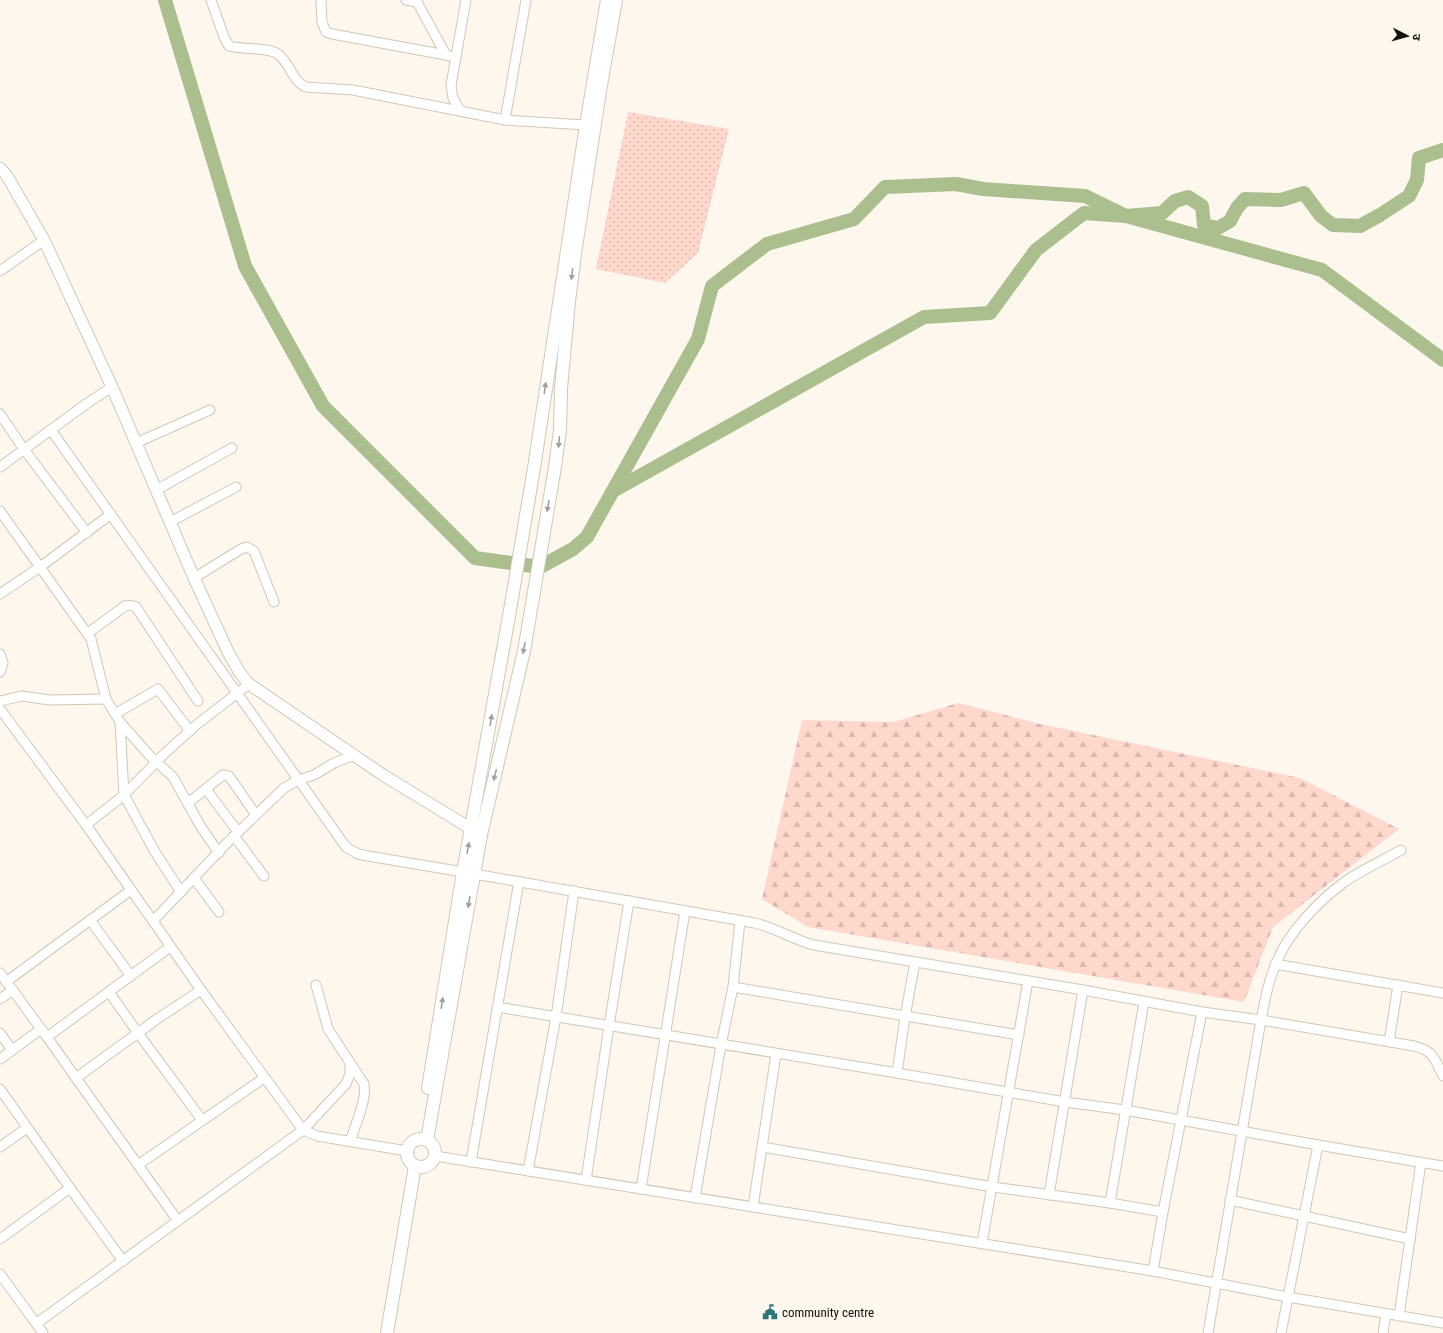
<svg xmlns="http://www.w3.org/2000/svg" width="1443" height="1333" font-family="'Roboto Condensed','Noto Sans Devanagari',sans-serif">
  <style>
    .green { fill: url(#green-dots) }
    .forest { fill: url(#forest-firs) }
    .lines { fill: none; stroke-linecap: round; stroke-linejoin: round }
    .river { stroke: #aabe8e; stroke-width: 14 }
    .minor-casing { stroke: #d1c7b6; stroke-width: 11 }
    .tertiary-casing { stroke: #d1c7b6; stroke-width: 13 }
    .secondary-casing { stroke: #d1c7b6; stroke-width: 14 }
    .minor { stroke: #fff; stroke-width: 9 }
    .tertiary { stroke: #fff; stroke-width: 11 }
    .secondary { stroke: #fff; stroke-width: 12 }
    .oneway { fill: #a1a09e }
    .labels { text-anchor: middle; dominant-baseline: central; stroke-width: 3; stroke-linejoin: round; paint-order: stroke }
    .poi-label { font-size: 13px; fill: #15120c; stroke: #fdf7ed; text-anchor: start }
  </style>
  <defs>
    <pattern id="green-dots" width="8" height="8" patternUnits="userSpaceOnUse"><rect width="8" height="8" fill="#fed7cd"/><path d="M2 2h.1M6 6h.1" fill="none" stroke="#d9b8af" stroke-width="1.8" stroke-linecap="round"/></pattern>
    <pattern id="forest-firs" width="22" height="20" patternUnits="userSpaceOnUse"><rect width="22" height="20" fill="#fed7cd"/><path d="M5 1l3.5 6h-7zM16 11l3.5 6h-7z" fill="#d9b8af"/></pattern>
  </defs>
  <rect width="100%" height="100%" fill="#fdf7ed"/>
  <polygon class="green" points="628,112 729,129 698,253 665,283 596,269"/>
  <polygon class="forest" points="958,703 1040,724 1300,778 1399,829 1273,927 1244,1002 808,927 762,899 802,720 894,722"/>
  <g class="lines">
    <g class="river">
      <polyline points="165,0 245,266 323,406 475,558 540,567 573,549 587,537 698,339 712,286 767,244 854,219 885,187 956,184 983,189 1085,196 1126,216 1162,213 1175,201 1188,197 1202,206 1204,225 1218,228 1230,221 1237,208 1245,199 1281,200 1304,193 1321,216 1333,225 1360,226 1380,215 1409,196 1417,180 1419,158 1443,150"/>
      <polyline points="613,491 924,317 990,313 1036,250 1084,213 1126,216 1322,270 1443,360"/>
    </g>
    <g class="minor-casing">
      <g id="minor">
        <path d="M211 0 224 37 229 46C242 50 268 47 278 54 290 63 292 81 306 87L353 90 505 120 586 125"/>
        <polyline points="321,0 322,22 326,32 332,34 446,55"/>
        <polyline points="406,0 417,2"/>
        <polyline points="416,0 446,55 450,56"/>
        <polyline points="460,111 453,98 451,85 466,0"/>
        <polyline points="505,120 526,0"/>
        <polyline points="0,271 44,240"/>
        <polyline points="0,414 23,448 87,533"/>
        <polyline points="51,430 346,847 358,854 368,856 463,872"/>
        <polyline points="136,443 210,410"/>
        <polyline points="0,467 86,404 112,387"/>
        <polyline points="156,490 232,448"/>
        <polyline points="0,511 40,567 0,594"/>
        <polyline points="111,514 40,567 91,639 106,699 120,722 150,756 173,777 201,827 219,853"/>
        <polyline points="170,522 236,487"/>
        <polyline points="194,578 241,549 247,547 254,551 274,602"/>
        <path d="M88 633 125 606C130 605 132 605 136 607L198 701"/>
        <polyline points="0,654 3,663 0,672"/>
        <polyline points="0,701 22,696 50,700 106,699"/>
        <polyline points="0,709 86,825 201,990 303,1130 317,1136 407,1151"/>
        <polyline points="115,714 158,689 190,731"/>
        <polyline points="120,722 124,795 155,852 181,892"/>
        <polyline points="206,789 238,832"/>
        <polyline points="188,803 223,775 229,776 256,815"/>
        <polyline points="86,825 124,795 163,755 195,726 249,684"/>
        <polyline points="234,836 264,876"/>
        <path d="M474 874 755 923C776 928 794 940 814 945L1083 990 1202 1012 1261 1020 1414 1046C1434 1051 1434 1058 1443 1076"/>
        <polyline points="194,878 219,912"/>
        <polyline points="90,920 131,976"/>
        <polyline points="153,921 226,844 284,788 298,780 314,775 334,763 354,755"/>
        <polyline points="1275,964 1443,993"/>
        <polyline points="0,973 47,1037 170,947"/>
        <polyline points="6,982 131,890"/>
        <path d="M316 985 328 1029 364 1084C367 1100 355 1126 350 1141"/>
        <polyline points="733,987 1019,1035"/>
        <polyline points="109,992 138,1033 202,1120"/>
        <polyline points="0,999 13,990"/>
        <polyline points="497,1007 897,1073 1065,1102 1125,1110 1318,1145 1443,1166"/>
        <polyline points="0,1033 12,1050"/>
        <polyline points="47,1037 76,1078 157,1019 201,990"/>
        <polyline points="1389,1042 1398,985"/>
        <polyline points="0,1059 41,1029"/>
        <polyline points="897,1073 905,1017 915,962"/>
        <polyline points="76,1078 178,1221"/>
        <polyline points="0,1089 70,1188 123,1261"/>
        <polyline points="0,1147 27,1128"/>
        <polyline points="762,1147 993,1187 1110,1203 1163,1212"/>
        <polyline points="435,1156 1153,1271 1288,1297 1443,1323"/>
        <polyline points="471,1162 519,881"/>
        <polyline points="138,1165 264,1078"/>
        <polyline points="528,1171 556,1017 574,891"/>
        <polyline points="586,1180 609,1026 629,901"/>
        <polyline points="641,1189 685,911"/>
        <polyline points="1049,1195 1083,990"/>
        <polyline points="695,1198 721,1045 733,987 740,921"/>
        <polyline points="1230,1200 1410,1239"/>
        <polyline points="1110,1203 1144,1002"/>
        <polyline points="753,1207 776,1054"/>
        <polyline points="0,1239 70,1188"/>
        <polyline points="982,1243 1028,981"/>
        <polyline points="1153,1271 1163,1212 1202,1012"/>
        <polyline points="0,1274 43,1333"/>
        <polyline points="1399,1316 1421,1162"/>
        <polyline points="37,1323 303,1130 346,1084 350,1074 350,1063"/>
        <path d="M1208 1333 1261 1020C1265 999 1269 978 1278 959 1289 932 1319 901 1343 883 1361 870 1382 861 1401 850"/>
        <polyline points="1281,1333 1318,1145"/>
        <polyline points="1383,1333 1386,1314"/>
      </g>
    </g>
    <g class="tertiary-casing">
      <polyline id="tertiary" points="0,168 7,176 44,240 112,387 194,578 228,652 240,673 249,684 383,775 478,833"/>
    </g>
    <g class="secondary-casing">
      <g id="secondary">
        <polyline points="428,1088 463,872 509,616 534,468 586,125 607,0"/>
        <circle cx="421" cy="1153" r="14"/>
        <polyline points="427,1140 481,835 524,651 555,467 560,430 561,389 569,301 575,254 600,91 616,0"/>
        <polyline points="387,1333 415,1166"/>
      </g>
    </g>
    <use href="#minor" class="minor"/>
    <use href="#tertiary" class="tertiary"/>
    <use href="#secondary" class="secondary"/>
  </g>
  <defs><path id="oneway-solid" d="M-6-.8H1V-3.2L6.5 0L1 3.2V.8H-6Z"/></defs>
  <g class="oneway">
    <use href="#oneway-solid" transform="translate(572 274) rotate(97)"/>
    <use href="#oneway-solid" transform="translate(545 388) rotate(-82)"/>
    <use href="#oneway-solid" transform="translate(559 442) rotate(95)"/>
    <use href="#oneway-solid" transform="translate(548 506) rotate(100)"/>
    <use href="#oneway-solid" transform="translate(524 648) rotate(101)"/>
    <use href="#oneway-solid" transform="translate(491 720) rotate(-80)"/>
    <use href="#oneway-solid" transform="translate(495 775) rotate(104)"/>
    <use href="#oneway-solid" transform="translate(468 848) rotate(-80)"/>
    <use href="#oneway-solid" transform="translate(469 902) rotate(100)"/>
    <use href="#oneway-solid" transform="translate(442 1003) rotate(-81)"/>
  </g>
  <defs>
    <g id="civic-bare" transform="scale(1.2)"><path d="M-.6-6.5H3V-4.5H.6V-3L4-1V1h2V6H-6V1h2V-1L-.6-3ZM-1.2 2.5V6h2.4V2.5Z" fill="#2e7877" stroke="#fdf7ed" stroke-width="2.5" paint-order="stroke"/></g>
  </defs>
  <g fill-rule="evenodd">
    <use href="#civic-bare" x="770" y="1312"/>
  </g>
  <g class="labels">
    <g class="poi-label">
      <text x="782" y="1312">community centre</text>
    </g>
  </g>
  <g transform="translate(1407 36) rotate(96)" stroke="#fdf7ed" stroke-width="3" paint-order="stroke">
  <path d="M0-3L7 15L0 10L-7 15Z" fill="#15120c"/>
  <text y="-6" font-size="11" font-weight="bold" text-anchor="middle" fill="#15120c">उ</text>
  </g>
</svg>
